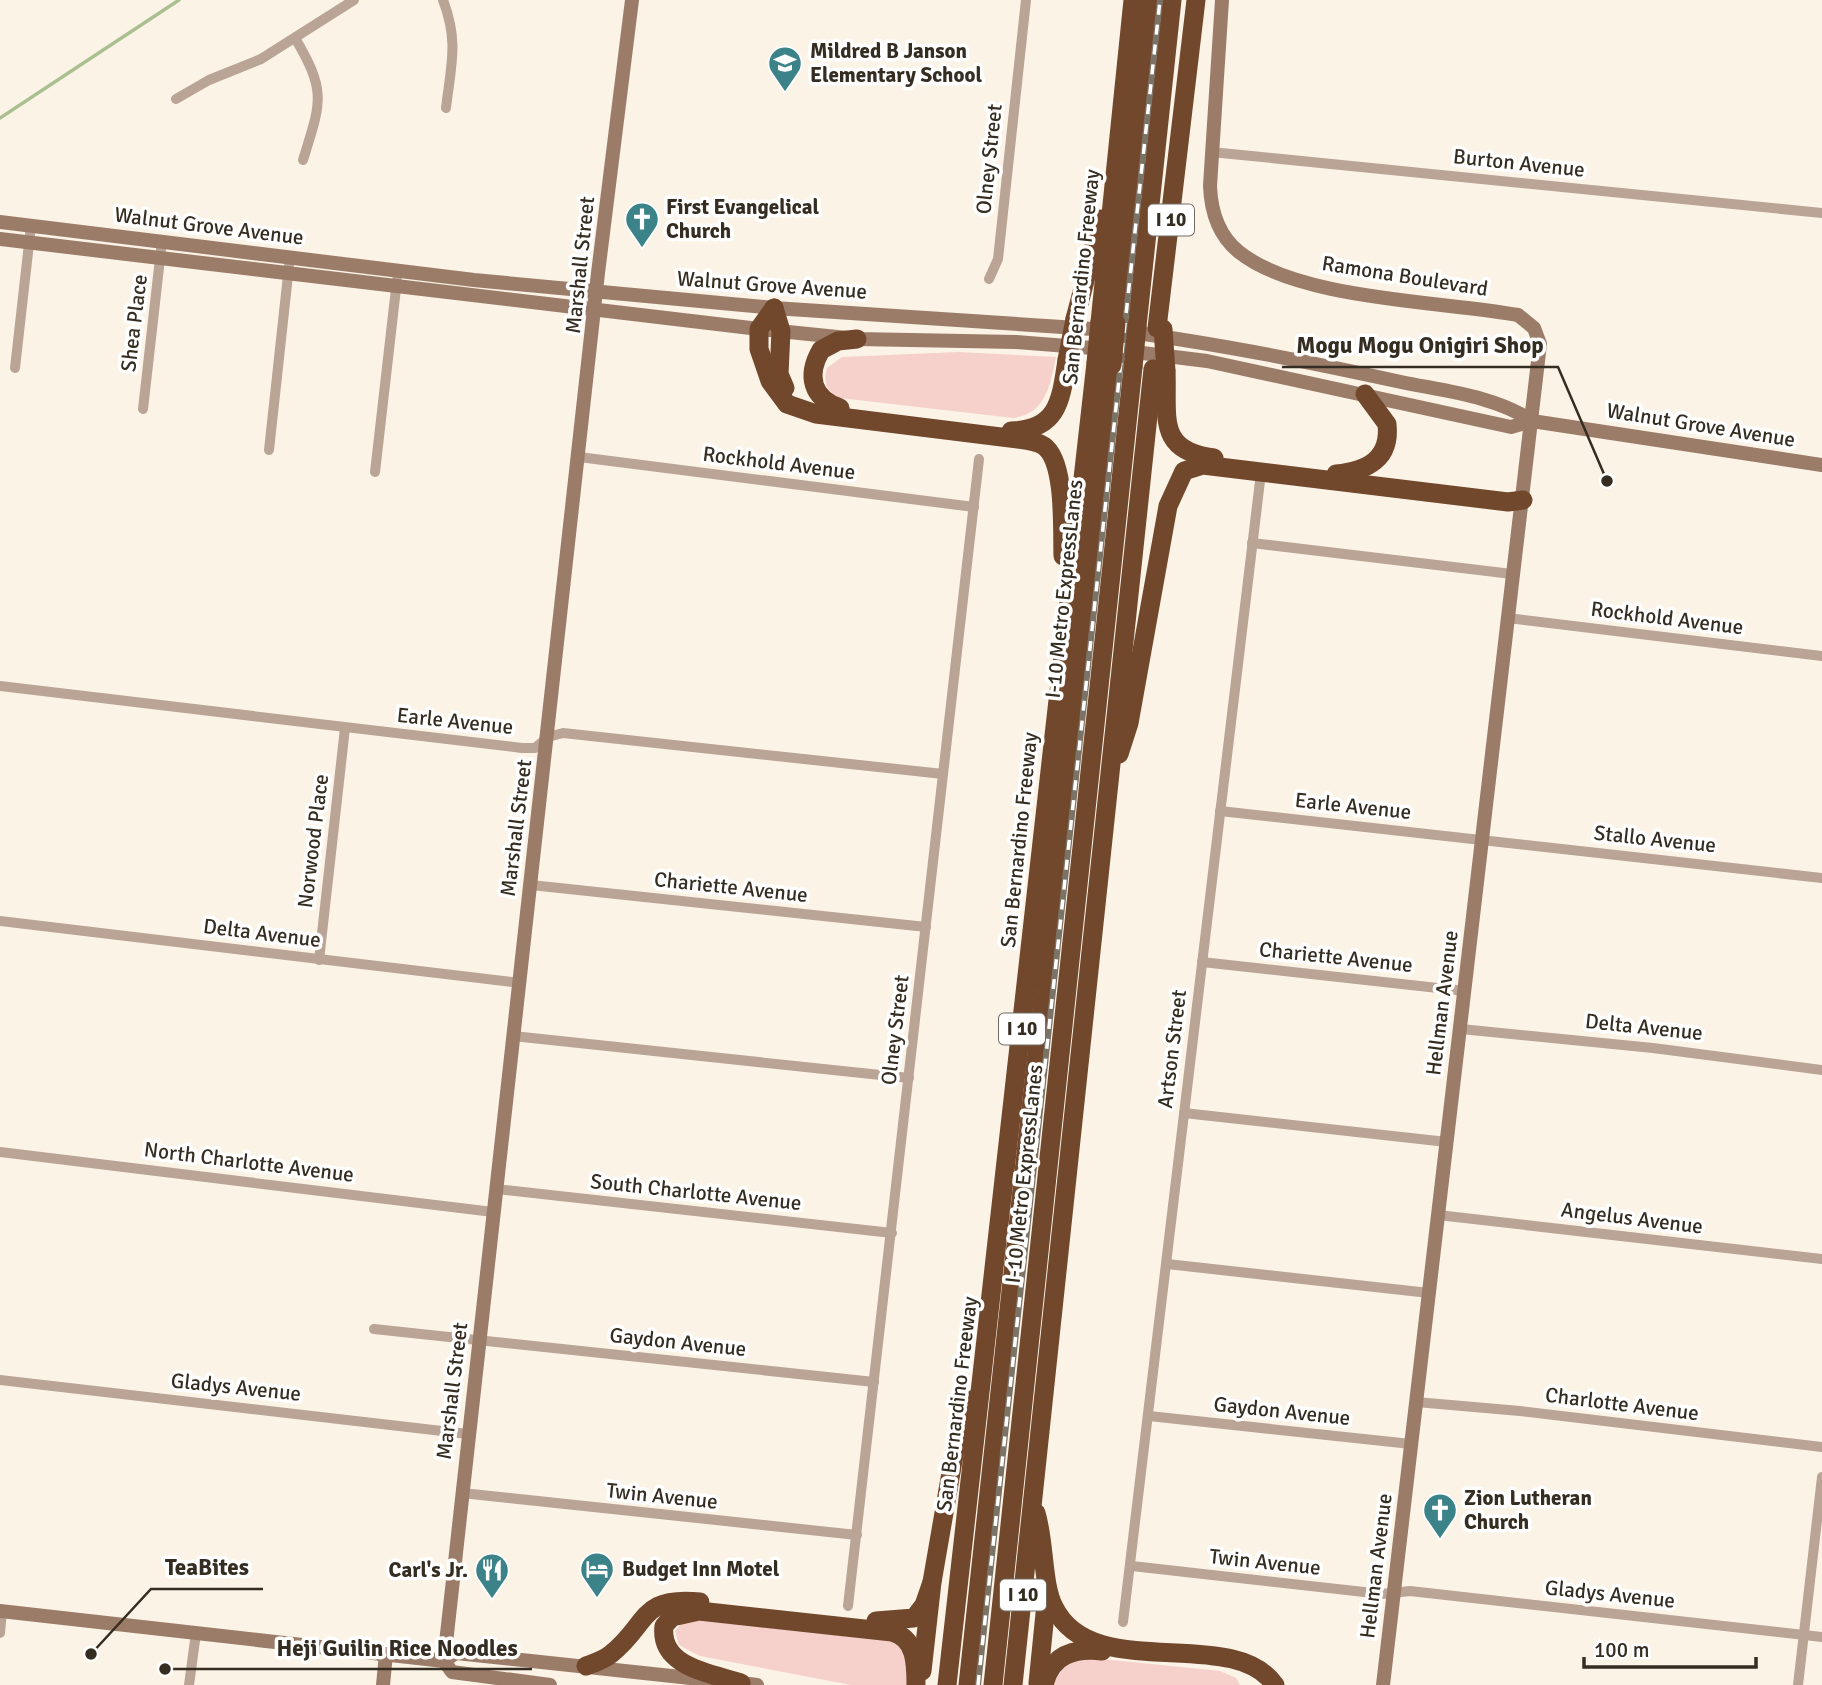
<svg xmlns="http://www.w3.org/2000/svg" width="1822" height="1685" font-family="Signika,sans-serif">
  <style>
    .green { fill: #f6d0ca }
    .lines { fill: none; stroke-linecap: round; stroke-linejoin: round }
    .stream { stroke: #aac090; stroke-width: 3.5 }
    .street { stroke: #b9a496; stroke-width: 10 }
    .secondary { stroke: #9b7c69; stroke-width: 14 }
    .highway { stroke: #72482d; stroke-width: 19 }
    .rail-casing { stroke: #7c7367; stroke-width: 6 }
    .rail { stroke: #fff; stroke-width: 3.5; stroke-dasharray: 10; stroke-linecap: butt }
    .highway-bridge { stroke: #72482d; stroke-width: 19 }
    .labels { text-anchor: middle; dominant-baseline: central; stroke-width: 7; stroke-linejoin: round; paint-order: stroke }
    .shield { fill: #fff; stroke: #726c64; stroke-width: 2 }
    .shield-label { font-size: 19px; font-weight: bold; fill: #352d21 }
    .poi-label { font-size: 21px; font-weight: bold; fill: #352d21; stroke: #fff; text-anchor: start }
    .street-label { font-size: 21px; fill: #352d21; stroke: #fff }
    .leader { fill: none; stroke: #352d21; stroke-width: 2.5 }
    .callout-dot { fill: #352d21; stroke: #fff; stroke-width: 2.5 }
    .callout-label { font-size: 23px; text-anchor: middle; font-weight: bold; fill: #352d21; stroke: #fff; stroke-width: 7; stroke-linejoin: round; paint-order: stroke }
  </style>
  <rect width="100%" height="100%" fill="#fcf3e7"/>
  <g class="green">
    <path d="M958 352 1056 357C1050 385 1046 414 1013 418L840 398C826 390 823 383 827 368L842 357Z"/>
    <polygon points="699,1618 881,1635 909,1651 912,1685 851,1685 700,1656 679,1645 675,1631 681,1624"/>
    <path d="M1102 1659 1220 1671 1236 1678 1240 1685H1052C1067 1660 1074 1660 1102 1659Z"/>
  </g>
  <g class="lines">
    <polyline class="stream" points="0,118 179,0"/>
    <g class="street">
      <path d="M443 0C459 42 451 65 446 108"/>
      <path d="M295 38C327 92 321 102 303 160"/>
      <polyline points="176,99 209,80 261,59 354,0"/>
      <polyline points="1211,152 1822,213"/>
      <polyline points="989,279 998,259 1026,0"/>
      <polyline points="15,368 31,226"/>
      <polyline points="143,409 162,241"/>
      <polyline points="269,450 289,266"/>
      <polyline points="579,457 974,507"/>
      <polyline points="375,472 397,280"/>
      <polyline points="1252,543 1512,574"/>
      <polyline points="1508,618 1822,656"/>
      <polyline points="0,686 522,748 535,748 548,737 563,733 943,774"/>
      <polyline points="1220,811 1822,878"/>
      <polyline points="531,885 926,927"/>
      <polyline points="0,921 520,983"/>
      <polyline points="319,960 345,728"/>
      <polyline points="1202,962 1465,991"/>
      <polyline points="1461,1029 1653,1048 1822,1070"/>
      <polyline points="513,1036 909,1078"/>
      <polyline points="1184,1113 1447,1142"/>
      <polyline points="0,1152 493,1212"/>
      <polyline points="496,1189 892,1233"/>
      <polyline points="1438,1215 1822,1259"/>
      <polyline points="1167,1264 1429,1293"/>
      <polyline points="374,1329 874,1382"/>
      <polyline points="0,1380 468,1434"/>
      <polyline points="1416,1402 1520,1411 1822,1447"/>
      <polyline points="1149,1416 1411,1444"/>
      <polyline points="462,1493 857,1535"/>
      <polyline points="1132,1566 1382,1594 1410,1591 1822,1637"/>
      <polyline points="848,1606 979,459"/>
      <polyline points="1123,1622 1260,481"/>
      <polyline points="0,1633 2,1611"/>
      <polyline points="189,1685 196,1633"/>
      <polyline points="1798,1685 1822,1477"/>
    </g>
    <g class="secondary">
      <path d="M1222 0 1210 186C1211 211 1219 236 1239 252 1299 300 1442 301 1518 315L1534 328 1540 344 1383 1685"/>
      <polyline points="0,222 474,280 774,308 1108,330"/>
      <polyline points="0,239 759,329 857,339 1016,342 1118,350 1207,361 1511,427 1532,421 1822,465"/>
      <path d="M1129 332C1220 344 1310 362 1401 382 1444 391 1495 396 1532 421"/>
      <polyline points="0,1611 444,1661 456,1653 709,1680"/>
      <polyline points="444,1661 598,273 632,0"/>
      <polyline points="444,1661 452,1672 550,1685"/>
      <polyline points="733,1682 757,1685"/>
      <polyline points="383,1685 386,1654"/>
    </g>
    <g class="highway">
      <path d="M774 308 759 329V349L770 381 787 404 816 414 1018 439C1026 440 1037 441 1044 446 1066 462 1062 530 1063 556"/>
      <polyline points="774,308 781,331 779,374 785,388"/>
      <polyline points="1075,319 1101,219"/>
      <polyline points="1100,322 1133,0"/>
      <polyline points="1116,323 1151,0"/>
      <polyline points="1137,326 1172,0"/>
      <polyline points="1157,328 1196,0"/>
      <path d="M1166 371C1168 416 1156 451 1214 458"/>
      <path d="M840 408C812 398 806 376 821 350L838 341 857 339"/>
      <path d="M1011 431C1059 430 1061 399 1067 360"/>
      <path d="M1336 474C1367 471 1391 459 1387 424L1365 394"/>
      <polyline points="1119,754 1129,723 1168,506 1184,471 1203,465 1508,502 1523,500"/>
      <path d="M1036 1513C1045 1542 1042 1584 1054 1607 1092 1685 1232 1624 1275 1685"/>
      <polyline points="876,1621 914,1618 924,1605 932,1582"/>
      <path d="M586 1666C594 1663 604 1660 611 1654 649 1624 639 1596 700 1602"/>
      <polyline points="922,1671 932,1582 957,1438 974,1399"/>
      <path d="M741 1683C710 1673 659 1667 664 1626L672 1617 699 1611 892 1632C916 1638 916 1664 916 1685"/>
      <polyline points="1038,1683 1047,1594"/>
      <polyline points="947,1685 1096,363"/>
      <polyline points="968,1685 1112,365"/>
      <polyline points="993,1685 1133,367"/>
      <polyline points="1013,1685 1153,369"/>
      <path d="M1044 1685C1051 1655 1074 1648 1102 1651"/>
    </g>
    <g class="rail-casing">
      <polyline id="rail" points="978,1685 1160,0"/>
    </g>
    <use href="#rail" class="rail"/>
    <g class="highway-bridge">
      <polyline points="1163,329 1166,371"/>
      <polyline points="1067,360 1075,319"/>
      <polyline points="1096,363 1100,322"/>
      <polyline points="1112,365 1116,323"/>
      <polyline points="1133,367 1137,326"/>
    </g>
  </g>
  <defs>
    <g id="school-pin" transform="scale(1.75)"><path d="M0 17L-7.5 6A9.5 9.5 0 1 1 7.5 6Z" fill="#3b8389" stroke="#fff"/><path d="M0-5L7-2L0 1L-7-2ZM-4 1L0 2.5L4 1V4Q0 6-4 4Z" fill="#fff"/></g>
    <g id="church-pin" transform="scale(1.75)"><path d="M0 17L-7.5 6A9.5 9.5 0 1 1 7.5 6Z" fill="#3b8389" stroke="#fff"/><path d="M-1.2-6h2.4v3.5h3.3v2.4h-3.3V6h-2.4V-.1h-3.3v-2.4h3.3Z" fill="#fff"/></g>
    <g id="hotel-pin" transform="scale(1.75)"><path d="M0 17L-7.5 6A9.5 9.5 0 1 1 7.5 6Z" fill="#3b8389" stroke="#fff"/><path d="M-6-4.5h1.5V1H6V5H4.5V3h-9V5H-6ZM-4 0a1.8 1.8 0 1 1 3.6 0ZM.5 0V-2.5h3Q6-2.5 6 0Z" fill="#fff"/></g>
    <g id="restaurant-pin" transform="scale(1.75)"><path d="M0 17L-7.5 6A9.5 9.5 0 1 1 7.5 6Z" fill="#3b8389" stroke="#fff"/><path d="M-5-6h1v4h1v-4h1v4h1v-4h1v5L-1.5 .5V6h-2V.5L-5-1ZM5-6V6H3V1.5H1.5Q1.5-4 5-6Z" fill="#fff"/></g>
  </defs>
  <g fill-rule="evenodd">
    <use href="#school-pin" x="785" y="63"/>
    <use href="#church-pin" x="642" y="219"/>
    <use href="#church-pin" x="1440" y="1510"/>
    <use href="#hotel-pin" x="597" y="1569"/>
    <use href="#restaurant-pin" x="492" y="1570"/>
  </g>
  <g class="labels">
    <g class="shield">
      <rect x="1148" y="204.5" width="46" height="31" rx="5"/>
      <rect x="999" y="1013.5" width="46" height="31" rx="5"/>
      <rect x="1000" y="1579.5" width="46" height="31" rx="5"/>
    </g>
    <g class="shield-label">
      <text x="1171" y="220">I 10</text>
      <text x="1022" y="1029">I 10</text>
      <text x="1023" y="1595">I 10</text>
    </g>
    <g class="poi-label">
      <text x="810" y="51">Mildred B Janson<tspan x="810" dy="24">Elementary School</tspan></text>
      <text x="666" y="207">First Evangelical<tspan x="666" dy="24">Church</tspan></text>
      <text x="1464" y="1498">Zion Lutheran<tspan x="1464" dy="24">Church</tspan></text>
      <text x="622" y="1569">Budget Inn Motel</text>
      <text x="468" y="1570" text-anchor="end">Carl's Jr.</text>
    </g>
    <g class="street-label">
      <text transform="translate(989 159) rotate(-84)">Olney Street</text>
      <text transform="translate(1519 163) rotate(6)">Burton Avenue</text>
      <text transform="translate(209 226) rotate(7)">Walnut Grove Avenue</text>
      <text transform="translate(580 265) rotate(-84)">Marshall Street</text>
      <text transform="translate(1405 276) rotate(9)">Ramona Boulevard</text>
      <text transform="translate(1081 277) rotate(-84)">San Bernardino Freeway</text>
      <text transform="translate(772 285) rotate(4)">Walnut Grove Avenue</text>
      <text transform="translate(134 323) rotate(-83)">Shea Place</text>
      <text transform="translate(1701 425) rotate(9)">Walnut Grove Avenue</text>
      <text transform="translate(779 463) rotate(7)">Rockhold Avenue</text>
      <text transform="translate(1064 589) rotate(-84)">I-10 Metro ExpressLanes</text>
      <text transform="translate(1667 618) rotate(7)">Rockhold Avenue</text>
      <text transform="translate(455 721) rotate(6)">Earle Avenue</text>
      <text transform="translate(1353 806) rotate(6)">Earle Avenue</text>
      <text transform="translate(516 828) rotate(-83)">Marshall Street</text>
      <text transform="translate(1655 839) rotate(6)">Stallo Avenue</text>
      <text transform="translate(1019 840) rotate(-84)">San Bernardino Freeway</text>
      <text transform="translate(313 841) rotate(-83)">Norwood Place</text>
      <text transform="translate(731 887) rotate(6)">Chariette Avenue</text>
      <text transform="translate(262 933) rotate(7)">Delta Avenue</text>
      <text transform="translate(1336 957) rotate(6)">Chariette Avenue</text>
      <text transform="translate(1442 1003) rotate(-83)">Hellman Avenue</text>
      <text transform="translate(1644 1027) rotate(6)">Delta Avenue</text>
      <text transform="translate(895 1030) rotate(-83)">Olney Street</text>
      <text transform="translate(1172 1049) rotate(-83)">Artson Street</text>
      <text transform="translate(249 1162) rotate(7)">North Charlotte Avenue</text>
      <text transform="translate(1024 1174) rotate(-84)">I-10 Metro ExpressLanes</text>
      <text transform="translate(696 1192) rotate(6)">South Charlotte Avenue</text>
      <text transform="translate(1632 1218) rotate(7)">Angelus Avenue</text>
      <text transform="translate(678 1342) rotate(6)">Gaydon Avenue</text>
      <text transform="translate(236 1387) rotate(6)">Gladys Avenue</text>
      <text transform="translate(452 1391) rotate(-83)">Marshall Street</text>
      <text transform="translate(957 1404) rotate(-83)">San Bernardino Freeway</text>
      <text transform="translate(1622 1404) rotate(7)">Charlotte Avenue</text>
      <text transform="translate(1282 1411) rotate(6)">Gaydon Avenue</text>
      <text transform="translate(662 1496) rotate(6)">Twin Avenue</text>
      <text transform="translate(1265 1562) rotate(6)">Twin Avenue</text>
      <text transform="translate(1376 1566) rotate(-83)">Hellman Avenue</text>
      <text transform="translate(1610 1594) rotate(6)">Gladys Avenue</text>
    </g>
  </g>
  <path class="leader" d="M1607 481L1558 367H1282M91 1654L151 1589H263M165 1669L263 1669H532"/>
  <g class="callout-dot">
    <circle cx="1607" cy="481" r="7"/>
    <circle cx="91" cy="1654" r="7"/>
    <circle cx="165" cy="1669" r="7"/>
  </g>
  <g class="callout-label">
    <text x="1420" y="353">Mogu Mogu Onigiri Shop</text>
    <text x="207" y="1575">TeaBites</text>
    <text x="397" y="1656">Heji Guilin Rice Noodles</text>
  </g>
  <path d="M1584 1657v10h172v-10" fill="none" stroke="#352d21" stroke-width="3.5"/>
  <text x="1594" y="1657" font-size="21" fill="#352d21" stroke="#ffffff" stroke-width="5" paint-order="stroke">100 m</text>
</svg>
